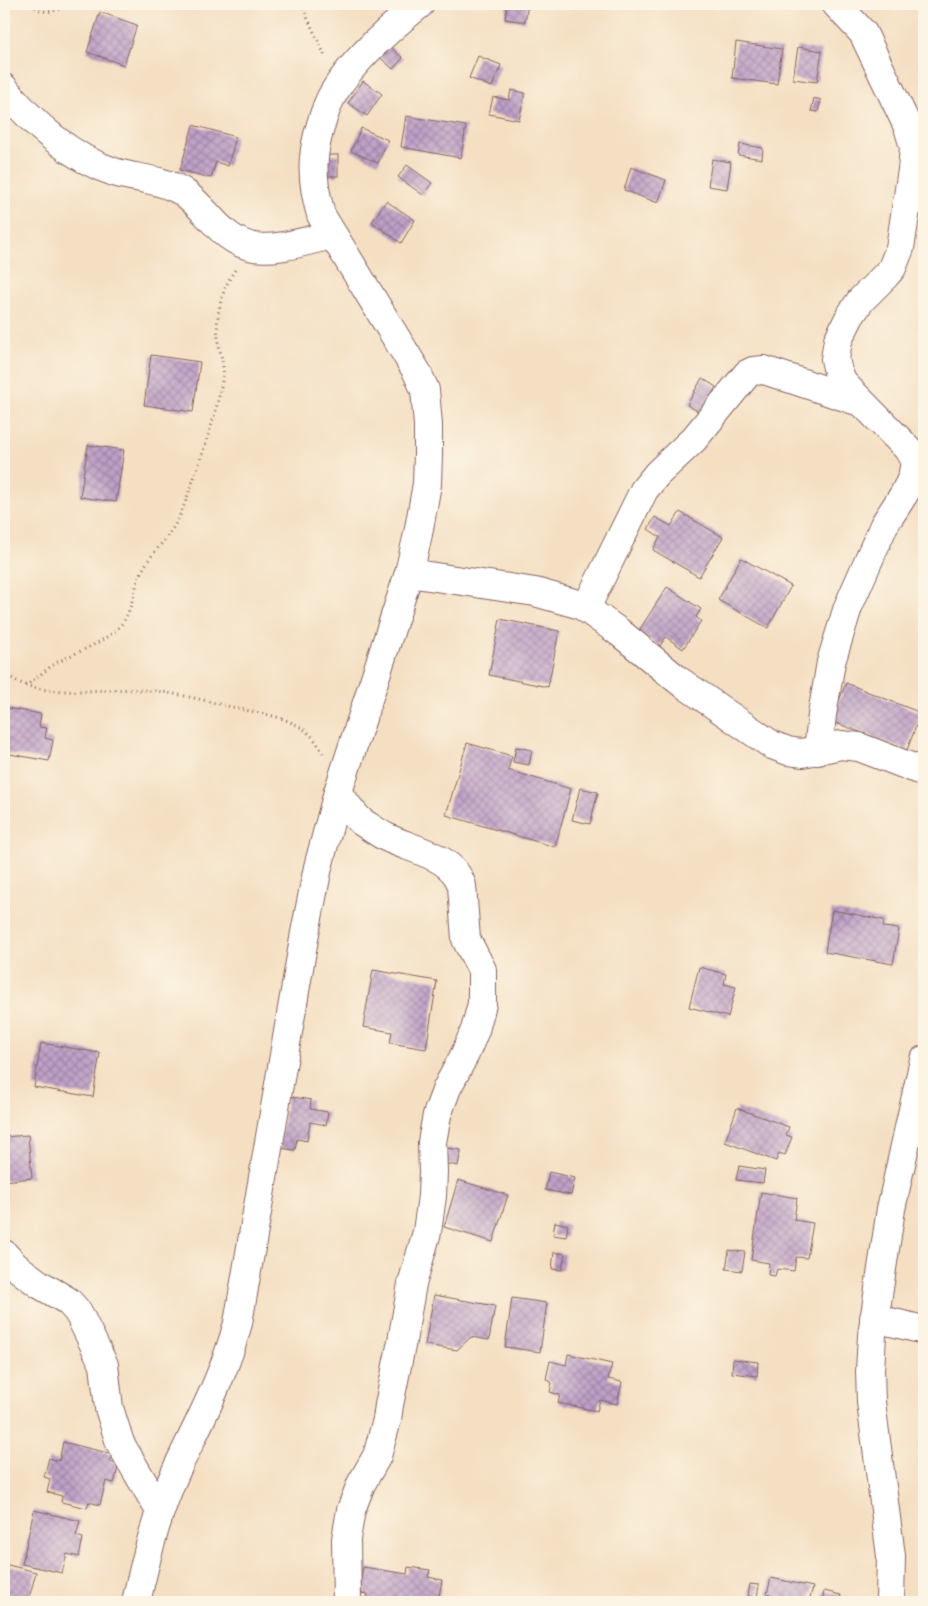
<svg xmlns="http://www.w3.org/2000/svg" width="928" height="1606" font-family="Delius,sans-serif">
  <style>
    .building { fill: url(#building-cross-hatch) }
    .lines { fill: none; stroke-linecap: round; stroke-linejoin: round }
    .street-casing { stroke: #866260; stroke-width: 30 }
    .path { stroke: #866260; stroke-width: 3; stroke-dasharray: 1 4; stroke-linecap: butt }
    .street { stroke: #fff; stroke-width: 28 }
  </style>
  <defs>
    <pattern id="building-cross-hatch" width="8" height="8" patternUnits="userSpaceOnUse" patternTransform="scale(1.25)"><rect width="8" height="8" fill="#bea0c7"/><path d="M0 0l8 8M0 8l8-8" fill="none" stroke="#9c82a2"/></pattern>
  </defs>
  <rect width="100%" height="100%" fill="#fcf5e5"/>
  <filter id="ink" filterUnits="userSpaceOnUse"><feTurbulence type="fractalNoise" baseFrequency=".02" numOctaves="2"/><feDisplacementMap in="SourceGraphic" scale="10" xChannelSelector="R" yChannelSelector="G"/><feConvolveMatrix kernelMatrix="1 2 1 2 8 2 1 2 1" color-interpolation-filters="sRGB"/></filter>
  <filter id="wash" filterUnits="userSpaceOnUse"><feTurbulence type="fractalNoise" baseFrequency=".0096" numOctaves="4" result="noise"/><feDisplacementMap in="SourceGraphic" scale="20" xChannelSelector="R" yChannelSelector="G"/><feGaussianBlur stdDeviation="1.12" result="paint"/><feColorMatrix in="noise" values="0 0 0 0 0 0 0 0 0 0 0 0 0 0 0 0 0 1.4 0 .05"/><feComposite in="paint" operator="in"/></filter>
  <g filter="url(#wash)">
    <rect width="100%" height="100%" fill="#f4dfc2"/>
    <g id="blocks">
      <g class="building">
        <polygon points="507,4 528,4 525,22 505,19"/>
        <polygon points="100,12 137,25 124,65 87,52"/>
        <polygon points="385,42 403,58 393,69 375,53"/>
        <polygon points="736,42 782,49 777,84 732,78"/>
        <polygon points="798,47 822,51 817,82 793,79"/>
        <polygon points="478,56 501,65 492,87 469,78"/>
        <polygon points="363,81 382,94 367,116 348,103"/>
        <polygon points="511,90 525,93 519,120 489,114 493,97 509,100"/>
        <polygon points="814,98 821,100 818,112 811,111"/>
        <polygon points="406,116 466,126 461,158 401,147"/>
        <polygon points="193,125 236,137 228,166 216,162 211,178 180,170"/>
        <polygon points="361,128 388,140 378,163 351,151"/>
        <polygon points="740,144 763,148 762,159 738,155"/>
        <rect x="327" y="155" width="11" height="21"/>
        <polygon points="712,159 731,162 727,189 708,186"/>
        <polygon points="407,165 432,183 423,195 398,177"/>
        <polygon points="631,167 666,180 658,203 624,190"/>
        <polygon points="386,201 415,220 401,243 372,222"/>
        <polygon points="151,355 200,362 193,412 144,405"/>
        <polygon points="702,378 716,387 701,413 687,405"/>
        <polygon points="88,445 124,450 116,502 80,497"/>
        <polygon points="680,512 723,537 699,577 653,550 660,537 648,529 655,517 671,526"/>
        <polygon points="741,558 791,586 768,628 718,600"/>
        <polygon points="667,587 701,609 696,617 701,621 683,649 666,637 660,646 638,632"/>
        <polygon points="500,619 559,631 548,687 489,675"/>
        <polygon points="846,683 921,713 907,750 831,721"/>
        <polygon points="7,708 41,714 39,727 47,728 45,738 53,740 49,761 4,753 4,725"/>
        <polygon points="467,743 512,756 508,770 571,789 555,847 446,815"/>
        <polygon points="516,747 532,750 529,765 513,762"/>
        <polygon points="580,788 598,792 590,824 572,820"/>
        <polygon points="832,910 884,920 883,927 899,929 893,964 825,952"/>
        <polygon points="699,967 726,974 724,984 736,987 728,1017 689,1007"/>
        <polygon points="373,970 437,981 426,1049 390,1043 392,1032 363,1027"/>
        <polygon points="41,1043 100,1053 93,1097 34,1087"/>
        <polygon points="287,1096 311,1100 310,1109 328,1112 326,1125 310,1122 307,1141 297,1139 295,1150 279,1148"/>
        <polygon points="737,1108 789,1127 786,1135 792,1137 785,1155 779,1153 776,1161 725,1142"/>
        <polygon points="28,1135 32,1178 4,1181 4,1137"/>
        <polygon points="446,1148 461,1150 458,1166 443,1163"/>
        <polygon points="739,1166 765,1170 763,1183 736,1180"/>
        <polygon points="549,1172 575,1178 571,1195 545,1190"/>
        <polygon points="458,1180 508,1195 493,1242 444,1227"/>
        <polygon points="761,1192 797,1198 794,1220 813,1223 807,1258 796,1257 794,1271 777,1269 775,1276 768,1275 769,1263 751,1260"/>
        <polygon points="555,1222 568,1225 566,1237 553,1235"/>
        <polygon points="729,1250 745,1252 742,1271 726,1269"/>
        <polygon points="554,1252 565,1254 562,1270 552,1269"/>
        <polygon points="434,1295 495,1306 489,1340 471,1337 457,1350 425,1345"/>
        <polygon points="512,1298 547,1303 540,1352 505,1347"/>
        <polygon points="568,1354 612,1364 608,1379 622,1382 617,1404 600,1400 597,1411 558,1403 560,1395 550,1392 552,1383 546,1379 550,1361 566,1365"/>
        <polygon points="733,1359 758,1362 757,1376 732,1373"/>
        <polygon points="63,1442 112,1454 110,1461 119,1464 114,1483 106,1481 100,1505 89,1502 87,1508 61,1502 62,1496 47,1492 50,1479 44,1477 49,1458 59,1461"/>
        <polygon points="34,1510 80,1521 76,1536 83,1538 79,1557 67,1554 62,1573 22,1564"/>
        <polygon points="4,1564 36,1572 28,1602 4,1602"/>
        <polygon points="363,1567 407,1574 408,1567 430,1570 428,1577 442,1580 438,1602 367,1602 368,1594 359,1593"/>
        <polygon points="771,1578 813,1587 809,1602 769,1602 770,1595 767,1594"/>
        <polygon points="750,1584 759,1585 757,1598 748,1596"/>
        <polygon points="824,1591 841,1595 839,1602 822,1602"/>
      </g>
    </g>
  </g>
  <g filter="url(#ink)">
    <use href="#blocks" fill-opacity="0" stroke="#866260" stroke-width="1"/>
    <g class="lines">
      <g class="street-casing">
        <g id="street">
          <path d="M4 88C32 123 71 158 114 172 137 179 162 179 183 192 208 209 221 241 254 247 277 251 309 240 332 235"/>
          <polyline points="409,573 535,592 581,605 619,632 678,680 772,745 788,751 802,753 841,745 859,747 924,772"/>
          <polyline points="586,608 644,490 657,474 694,439 747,374 753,371 764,370 860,402"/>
          <polyline points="818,751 822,715 831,662 848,607 884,525 904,494 912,478 915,462 908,449 843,383 838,372 835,359 838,340 850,316 861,300 886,275 892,268 900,248 912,170 914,147 908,127 863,33 836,4"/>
          <path d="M338 792C345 802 353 815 362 822 370 827 378 833 386 837 412 850 453 855 462 886L466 939 482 970V1004L475 1030 465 1054 447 1088 437 1115 432 1142 433 1172 432 1196 427 1232 412 1284 402 1341 389 1405 387 1420 377 1456 361 1484 351 1510 346 1539 347 1602"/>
          <polyline points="4,1254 15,1266 39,1284 68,1301 78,1312 104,1365 109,1408 120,1443 160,1511"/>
          <polyline points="874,1318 924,1330"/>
          <path d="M136 1602C146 1558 157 1513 176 1471 199 1422 224 1376 238 1323L305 933 318 867 338 792 409 573 418 534 427 484 428 455V425L425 390 417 372 321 215C316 197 312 176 314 158 315 141 325 107 334 92 353 61 391 27 420 4"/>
          <polyline points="890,1602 891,1556 871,1402 870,1371 872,1335 891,1209 924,1060"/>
        </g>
      </g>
      <g class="path">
        <path d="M31 4C46 17 56 10 73 4"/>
        <polyline points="301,4 326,58"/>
        <path d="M4 672C34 702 99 687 140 690 172 691 205 701 236 708 257 713 280 715 298 726 310 732 317 742 323 753"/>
        <path d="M25 686C36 679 45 670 56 663 74 653 104 643 118 628 132 615 133 590 141 573 150 554 166 541 176 523 185 506 190 488 197 470 207 439 218 408 223 375 224 362 219 351 218 338 215 315 222 289 235 270"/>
      </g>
      <use href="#street" class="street"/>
    </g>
  </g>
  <rect width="928" height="1606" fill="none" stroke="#fcf5e5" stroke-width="20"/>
</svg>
